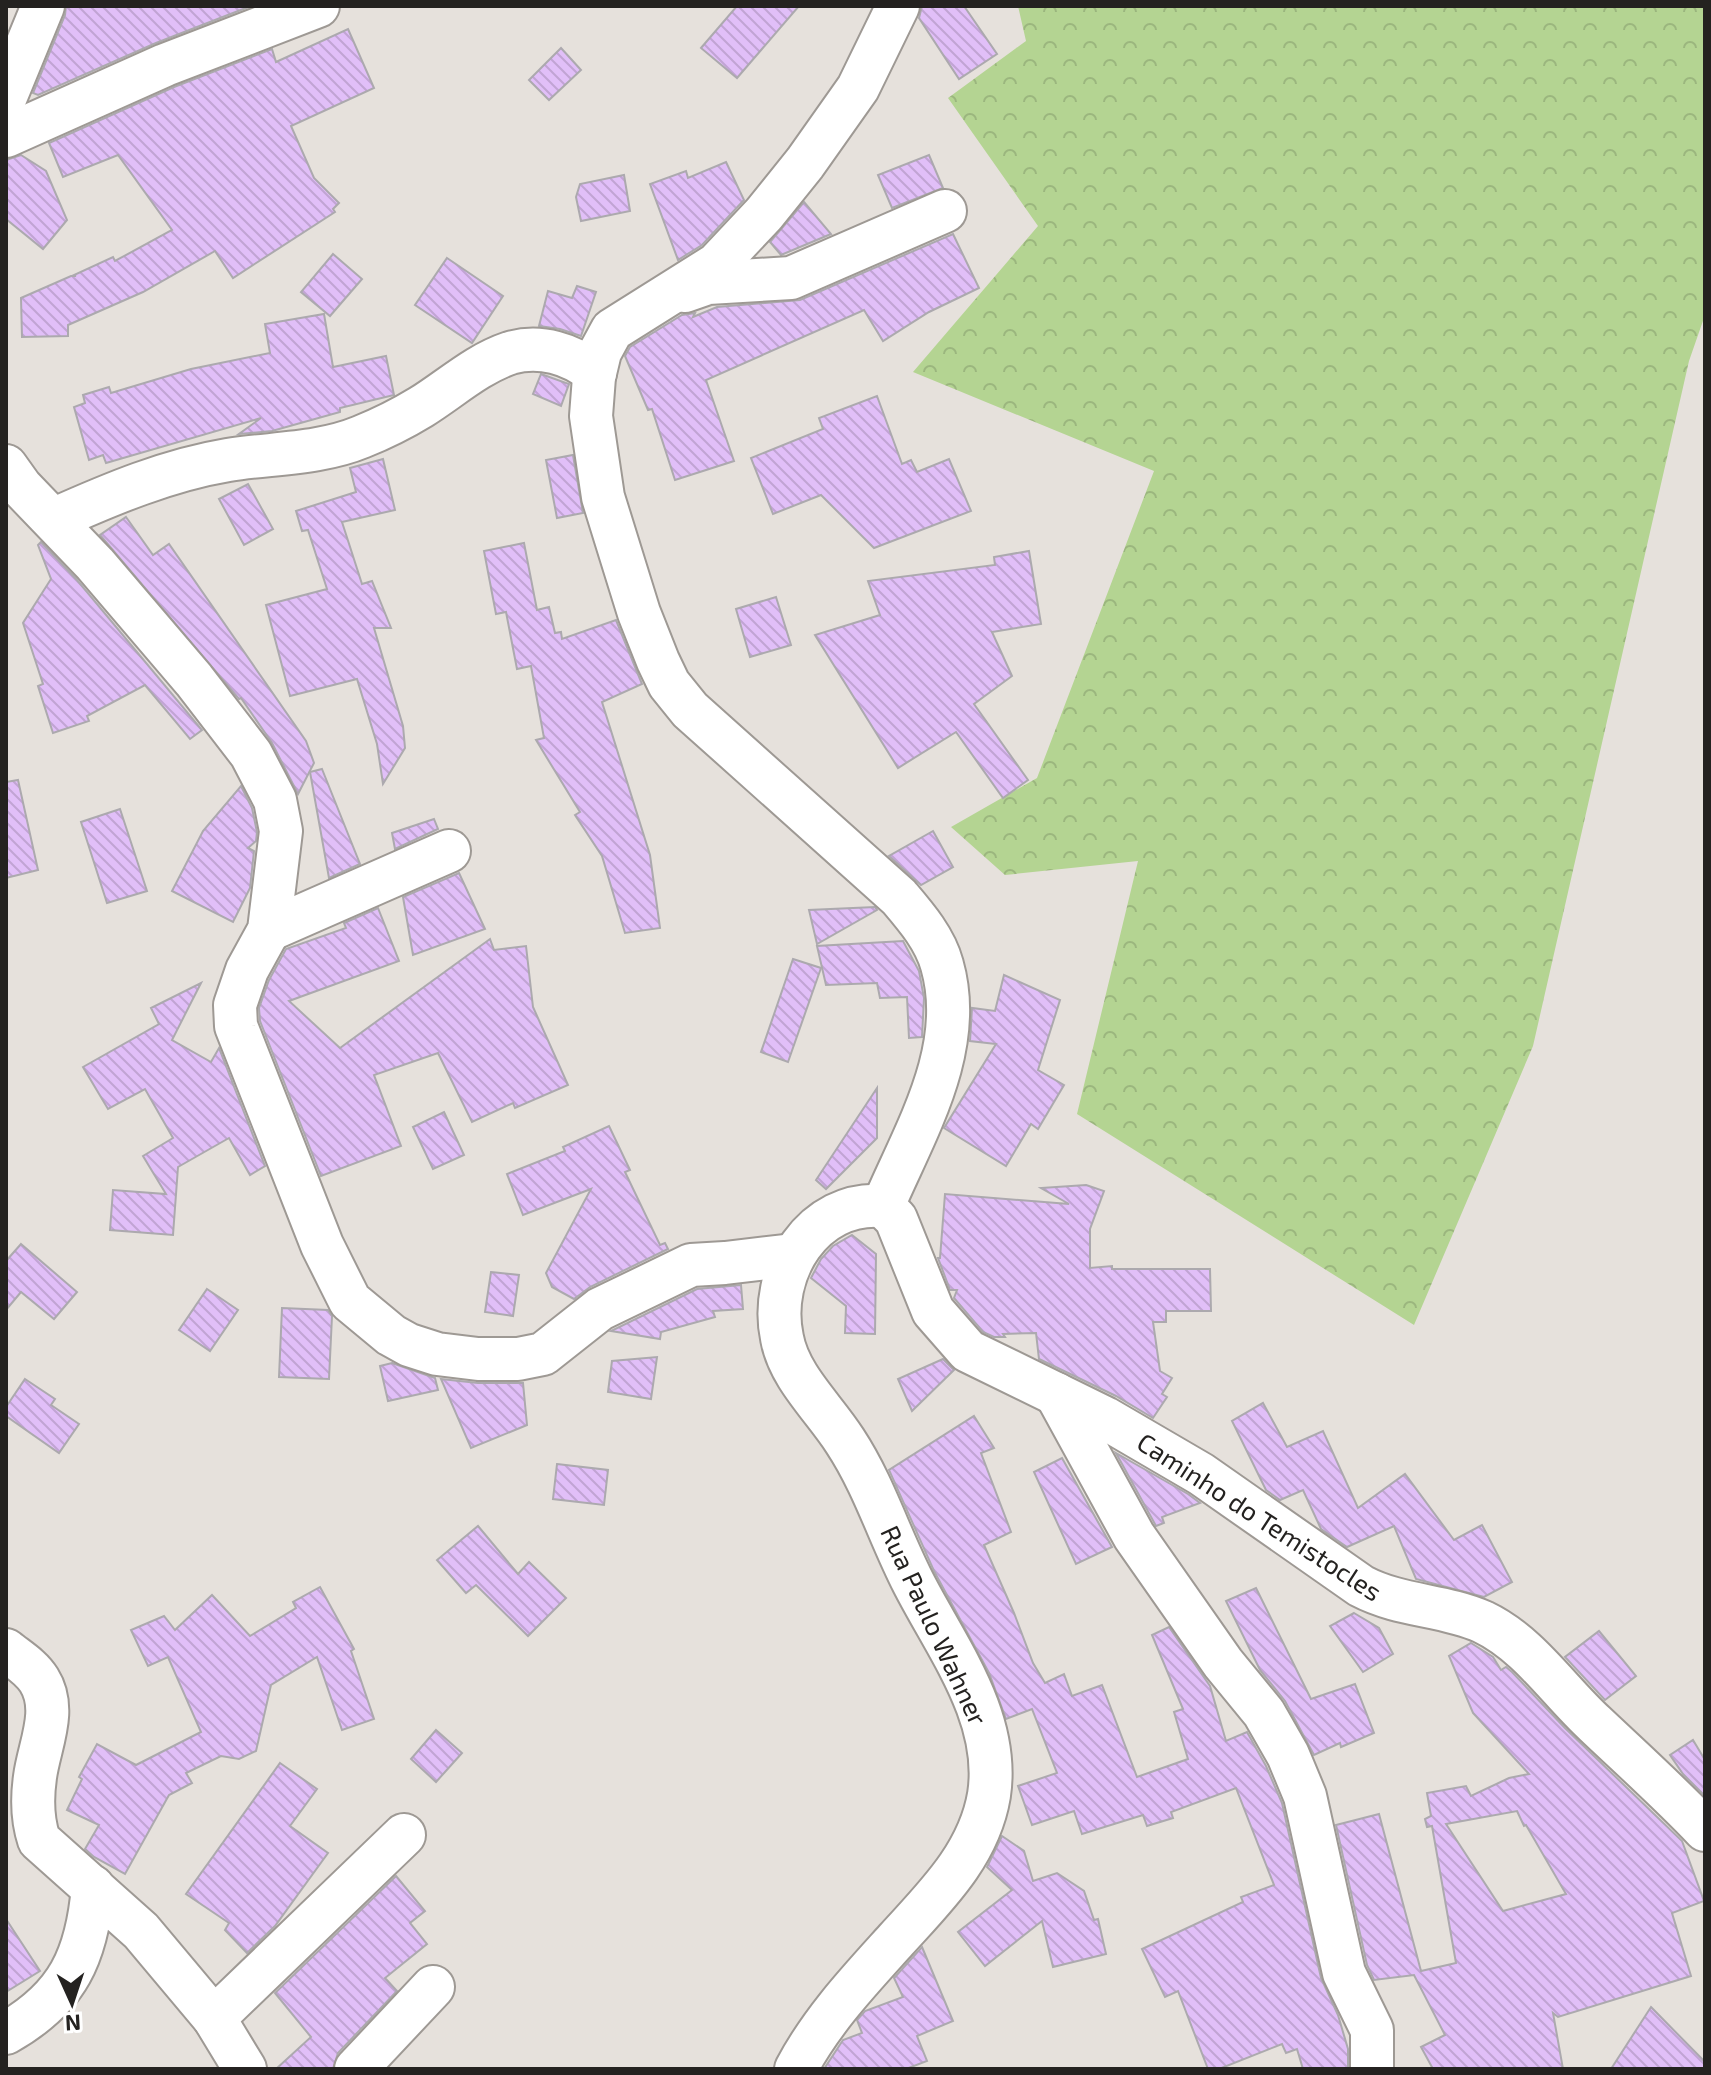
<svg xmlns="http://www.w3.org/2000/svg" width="1711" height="2075" font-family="'Exo 2',sans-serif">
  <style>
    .forest { fill: url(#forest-crowns) }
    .building { fill: url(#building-back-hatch); stroke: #aca9ae; stroke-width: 2; fill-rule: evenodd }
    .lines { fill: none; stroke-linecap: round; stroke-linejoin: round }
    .minor-casing { stroke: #9e9994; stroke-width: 46 }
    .minor { stroke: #fff; stroke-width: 42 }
    .labels { text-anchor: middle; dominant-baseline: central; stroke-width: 6; stroke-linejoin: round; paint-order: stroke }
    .street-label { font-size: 26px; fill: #242220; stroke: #fff }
  </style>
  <defs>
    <pattern id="forest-crowns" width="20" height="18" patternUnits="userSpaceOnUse" patternTransform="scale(2)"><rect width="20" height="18" fill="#b4d492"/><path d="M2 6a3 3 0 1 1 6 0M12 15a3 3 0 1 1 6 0" fill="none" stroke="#9bb67e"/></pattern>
    <pattern id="building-back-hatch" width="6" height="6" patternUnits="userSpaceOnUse" patternTransform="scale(2)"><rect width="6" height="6" fill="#e1bff8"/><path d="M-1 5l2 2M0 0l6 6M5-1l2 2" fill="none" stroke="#c1a4d4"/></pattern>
  </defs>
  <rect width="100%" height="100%" fill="#e6e1dc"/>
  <polygon class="forest" points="1018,6 1705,6 1705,315 1689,361 1533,1046 1414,1325 1077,1114 1138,861 1005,875 951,827 1037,778 1154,471 913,372 1038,226 948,98 1026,41"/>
  <g class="building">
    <polygon points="66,6 251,6 156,43 38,95 33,93 65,15"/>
    <polygon points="737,6 799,6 737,78 701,48"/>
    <polygon points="922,6 964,6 997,54 959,79 919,18"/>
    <polygon points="348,29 374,88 291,126 314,178 339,203 333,209 335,212 233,278 215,251 143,292 68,325 68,336 22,337 21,298 71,276 76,276 74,275 113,257 115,261 172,230 118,155 63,177 49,143 174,87 272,49 276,62"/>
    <polygon points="561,48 581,70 549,100 529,80"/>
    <polygon points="21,155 46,171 67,220 43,249 6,219 6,160"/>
    <polygon points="929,155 943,188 892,208 878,175"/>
    <polygon points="726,162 744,200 702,245 678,260 650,184 686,171 688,178"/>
    <polygon points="624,175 630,211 581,221 576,197 580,184"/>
    <polygon points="804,202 831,234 781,255 770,242"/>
    <polygon points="953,234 979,288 929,312 883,341 864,310 706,380 734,461 675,480 652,409 648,410 625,356 630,347 682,315 695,313 693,317 717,307 800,300"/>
    <polygon points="333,254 362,279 330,316 301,292"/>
    <polygon points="447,258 503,296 472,343 415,305"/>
    <polygon points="577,286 596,292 581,336 560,329 539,326 548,291 572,298"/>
    <polygon points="324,314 333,367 386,356 394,395 340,408 340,412 272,431 239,434 261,418 106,463 103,455 89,460 74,407 85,403 83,395 109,387 111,393 191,369 270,353 265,324"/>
    <polygon points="541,374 569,384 561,406 533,394"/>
    <polygon points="877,396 902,464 911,460 917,472 949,459 971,511 874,548 821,495 773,514 751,458 823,429 819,418"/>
    <polygon points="573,455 583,513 557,518 546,460"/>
    <polygon points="383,459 395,510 342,522 362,584 372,581 391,628 374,628 403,726 405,748 383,784 377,744 357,679 290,696 266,605 327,589 308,530 302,531 296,511 356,492 350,468"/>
    <polygon points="248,484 273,529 244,545 219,499"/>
    <polygon points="126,517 153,555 169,544 306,741 314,763 298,794 272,743 241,698 239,699 100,535"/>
    <polygon points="41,542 77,580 202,730 190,739 145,685 87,716 89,721 53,733 38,686 43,684 23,623 51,579 38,545"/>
    <polygon points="524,543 537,610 549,607 555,633 561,632 562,639 616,620 642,684 602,702 650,855 660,928 625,933 602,856 575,815 580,812 536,740 544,738 531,666 517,669 506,612 496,614 484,551"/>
    <polygon points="1029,551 1041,624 992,632 1012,676 974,704 1028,780 1003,798 956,732 898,768 815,635 880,615 868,581 995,565 994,557"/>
    <polygon points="776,597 791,645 750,657 736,609"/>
    <polygon points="322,769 360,864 329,878 310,772"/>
    <polygon points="18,780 38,870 6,878 6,782"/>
    <polygon points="241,786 252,808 257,832 256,841 248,848 254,851 250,888 233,922 172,891 203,831"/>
    <polygon points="120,809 147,891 107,903 81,822"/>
    <polygon points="434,819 438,829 395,849 392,833"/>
    <polygon points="933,831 953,867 921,885 889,856"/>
    <polygon points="459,873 485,929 413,955 403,897"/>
    <polygon points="875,907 877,910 817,944 809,910"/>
    <polygon points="378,908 399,961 289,1001 340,1048 490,939 494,950 526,946 533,1007 568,1085 515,1108 513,1103 472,1122 438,1053 374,1075 401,1146 321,1176 260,1021 259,1008 269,980 286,949 346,928 344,923"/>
    <polygon points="903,941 919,971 924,998 922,1037 909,1038 907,997 880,998 877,983 826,985 817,946"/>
    <polygon points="793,959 821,968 788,1062 761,1052"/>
    <polygon points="1004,975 1060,1000 1038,1070 1064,1085 1038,1129 1031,1124 1006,1166 944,1128 996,1044 970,1041 972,1008 995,1011"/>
    <polygon points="201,983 172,1040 211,1062 219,1048 265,1166 250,1175 229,1138 178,1167 173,1235 110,1230 113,1190 166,1194 143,1156 173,1138 145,1089 108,1109 83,1067 159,1024 151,1008"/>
    <polygon points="877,1088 877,1138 826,1189 816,1180"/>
    <polygon points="444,1112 464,1155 433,1169 413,1127"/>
    <polygon points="609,1126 630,1170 625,1172 660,1245 665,1243 668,1249 590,1287 574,1299 552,1287 546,1273 591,1189 523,1215 507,1174 565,1151 563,1147"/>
    <polygon points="1086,1185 1104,1191 1090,1229 1090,1268 1112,1266 1112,1269 1210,1269 1211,1311 1166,1311 1166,1322 1153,1322 1160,1371 1172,1378 1162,1394 1167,1397 1153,1418 1116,1396 1039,1359 1036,1333 1003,1334 1005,1337 994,1337 983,1332 954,1298 957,1290 950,1290 938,1258 940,1258 945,1194 1069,1204 1041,1188"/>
    <polygon points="852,1235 876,1254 875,1334 845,1333 846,1306 811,1278 821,1259 833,1246"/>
    <polygon points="21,1244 77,1292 54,1319 21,1292 6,1310 6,1261"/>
    <polygon points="491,1272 519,1275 513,1316 485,1312"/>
    <polygon points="741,1285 743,1309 713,1311 715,1317 661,1332 660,1339 611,1331 697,1289"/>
    <polygon points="207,1289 238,1310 210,1351 179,1330"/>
    <polygon points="282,1308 328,1310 332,1316 329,1379 279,1377"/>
    <polygon points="657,1357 651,1399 608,1392 612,1361"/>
    <polygon points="943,1359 954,1370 912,1411 898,1379"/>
    <polygon points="392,1363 435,1378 438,1390 388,1401 380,1366"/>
    <polygon points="25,1379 55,1399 51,1405 79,1424 59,1453 6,1416 6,1407"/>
    <polygon points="441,1379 478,1383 523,1383 527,1425 471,1448"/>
    <polygon points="1263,1403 1287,1447 1323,1431 1358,1508 1405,1474 1454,1540 1482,1525 1512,1582 1484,1597 1416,1579 1394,1526 1347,1547 1321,1529 1303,1490 1280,1500 1266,1490 1232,1421"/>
    <polygon points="974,1416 994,1448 981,1453 1011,1532 984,1545 1014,1613 1033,1663 1045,1683 1064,1674 1072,1696 1102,1685 1137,1777 1188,1759 1174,1712 1183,1709 1152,1635 1169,1627 1210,1686 1226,1741 1247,1732 1266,1766 1282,1803 1321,1978 1338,2015 1348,2049 1348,2069 1303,2069 1297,2049 1286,2053 1282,2044 1219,2069 1208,2069 1178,1991 1165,1997 1142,1949 1243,1902 1241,1897 1274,1885 1236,1788 1171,1812 1173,1818 1147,1826 1143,1815 1082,1834 1074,1811 1032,1825 1018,1786 1057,1773 1032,1709 1006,1719 989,1673 934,1571 889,1470"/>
    <polygon points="1116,1453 1188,1494 1200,1503 1162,1517 1164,1523 1156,1526"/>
    <polygon points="1062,1458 1112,1547 1076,1564 1034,1472"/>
    <polygon points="557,1464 608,1470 604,1505 553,1499"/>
    <polygon points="478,1526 518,1574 529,1562 566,1598 528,1636 476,1585 466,1593 437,1560"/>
    <polygon points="320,1587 354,1649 351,1651 374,1719 342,1730 317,1657 271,1685 256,1751 239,1759 221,1756 186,1773 192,1783 169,1795 125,1874 94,1857 85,1849 99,1825 67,1810 82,1779 79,1777 97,1744 136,1765 201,1732 168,1657 148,1666 131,1630 164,1616 175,1630 212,1595 250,1636 296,1608 293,1602"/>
    <polygon points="1256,1588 1311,1699 1355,1684 1374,1733 1341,1747 1340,1743 1314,1755 1285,1701 1260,1670 1226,1601"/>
    <polygon points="1354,1613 1379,1628 1393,1654 1363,1672 1330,1626"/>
    <polygon points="1599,1631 1636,1676 1605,1700 1565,1657"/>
    <path d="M1471 1643 1493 1657 1501 1670 1506 1667 1512 1672 1565 1728 1682 1841 1704 1901 1672 1913 1691 1976 1558 2017 1553 2013 1563 2069H1433L1421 2047 1445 2035 1414 1975 1374 1980 1367 1965 1336 1825 1379 1814 1421 1971 1456 1963 1432 1826 1427 1827 1425 1819 1431 1816 1427 1793 1466 1786 1471 1796 1509 1778 1529 1774 1473 1713 1449 1656ZM1517 1811 1524 1826 1526 1825 1566 1894 1503 1911 1446 1824Z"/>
    <polygon points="436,1730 462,1753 436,1782 411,1759"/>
    <polygon points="1693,1740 1705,1760 1705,1796 1683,1774 1670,1755"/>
    <polygon points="280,1763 317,1789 290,1826 328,1853 275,1926 247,1953 225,1930 229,1923 186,1894"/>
    <polygon points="1002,1836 1024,1851 1033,1881 1057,1873 1084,1891 1094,1920 1098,1919 1106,1954 1053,1967 1042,1921 985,1966 958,1932 1012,1890 987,1867"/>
    <polygon points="396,1876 425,1911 410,1923 427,1944 385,1978 397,1991 338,2053 333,2069 276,2069 311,2037 275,1993"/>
    <polygon points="6,1919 40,1971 6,1992"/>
    <polygon points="922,1947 953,2021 917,2036 927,2061 906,2069 824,2069 843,2040 862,2033 857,2020 865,2011 903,1997 894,1978"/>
    <polygon points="1651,2007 1705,2062 1705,2069 1611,2069"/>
  </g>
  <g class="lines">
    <g class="minor-casing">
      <g id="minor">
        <polyline points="6,96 43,6"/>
        <polyline points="6,136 165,65 318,6"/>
        <polyline points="685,291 708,283 791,278 945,211"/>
        <polyline points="6,466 21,487 95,564 194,680 251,754 275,800 281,831 269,930 247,970 235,1005 236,1026 322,1245 350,1301 391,1335 409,1345 437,1354 478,1359 518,1359 543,1354 600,1309 691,1265 725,1263 793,1255"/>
        <path d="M55 519C111 494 168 470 228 460 272 453 320 454 361 437 381 429 403 418 421 407 450 389 477 364 510 353 540 344 572 354 595 373"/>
        <polyline points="269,930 449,851"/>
        <path d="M883 1206C915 1131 966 1049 942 965 935 939 916 917 899 897L690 710 669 684 658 661 639 613 603 497 591 416 594 377 600 352 612 330 717 264 764 214 805 163 858 88 898 6"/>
        <path d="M883 1206 896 1219 933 1311 968 1351 1105 1418 1201 1474 1361 1586C1401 1607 1442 1604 1483 1622 1529 1644 1558 1690 1595 1724 1632 1759 1670 1793 1705 1830"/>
        <polyline points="1056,1394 1134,1536 1223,1663 1264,1713 1288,1755 1305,1796 1344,1973 1372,2030 1372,2069"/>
        <path d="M6 1650C17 1659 31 1667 39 1680 58 1710 39 1746 35 1777 32 1798 32 1819 39 1840L141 1931 214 2018 245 2069"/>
        <polyline points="214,2018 404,1835"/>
        <path d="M6 2033C68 1998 87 1956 93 1887"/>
        <polyline points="356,2069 433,1987"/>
        <path d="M796 2069C822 2020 859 1981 896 1940 935 1897 979 1855 989 1795 1001 1717 946 1647 913 1582 889 1535 874 1485 845 1441 824 1408 789 1377 782 1338 768 1273 813 1200 883 1206"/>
      </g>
    </g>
    <use href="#minor" class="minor"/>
  </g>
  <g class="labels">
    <g class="street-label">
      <text transform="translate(1260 1516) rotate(33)">Caminho do Temistocles</text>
      <text transform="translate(935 1625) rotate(65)">Rua Paulo Wahner</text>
    </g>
  </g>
  <rect width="1711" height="2075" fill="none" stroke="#242220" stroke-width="16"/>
  <g transform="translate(72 2003) rotate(177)" stroke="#ffffff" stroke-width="6" paint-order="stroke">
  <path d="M0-6L14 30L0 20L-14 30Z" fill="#242220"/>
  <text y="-12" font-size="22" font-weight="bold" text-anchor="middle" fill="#242220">N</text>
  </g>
</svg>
